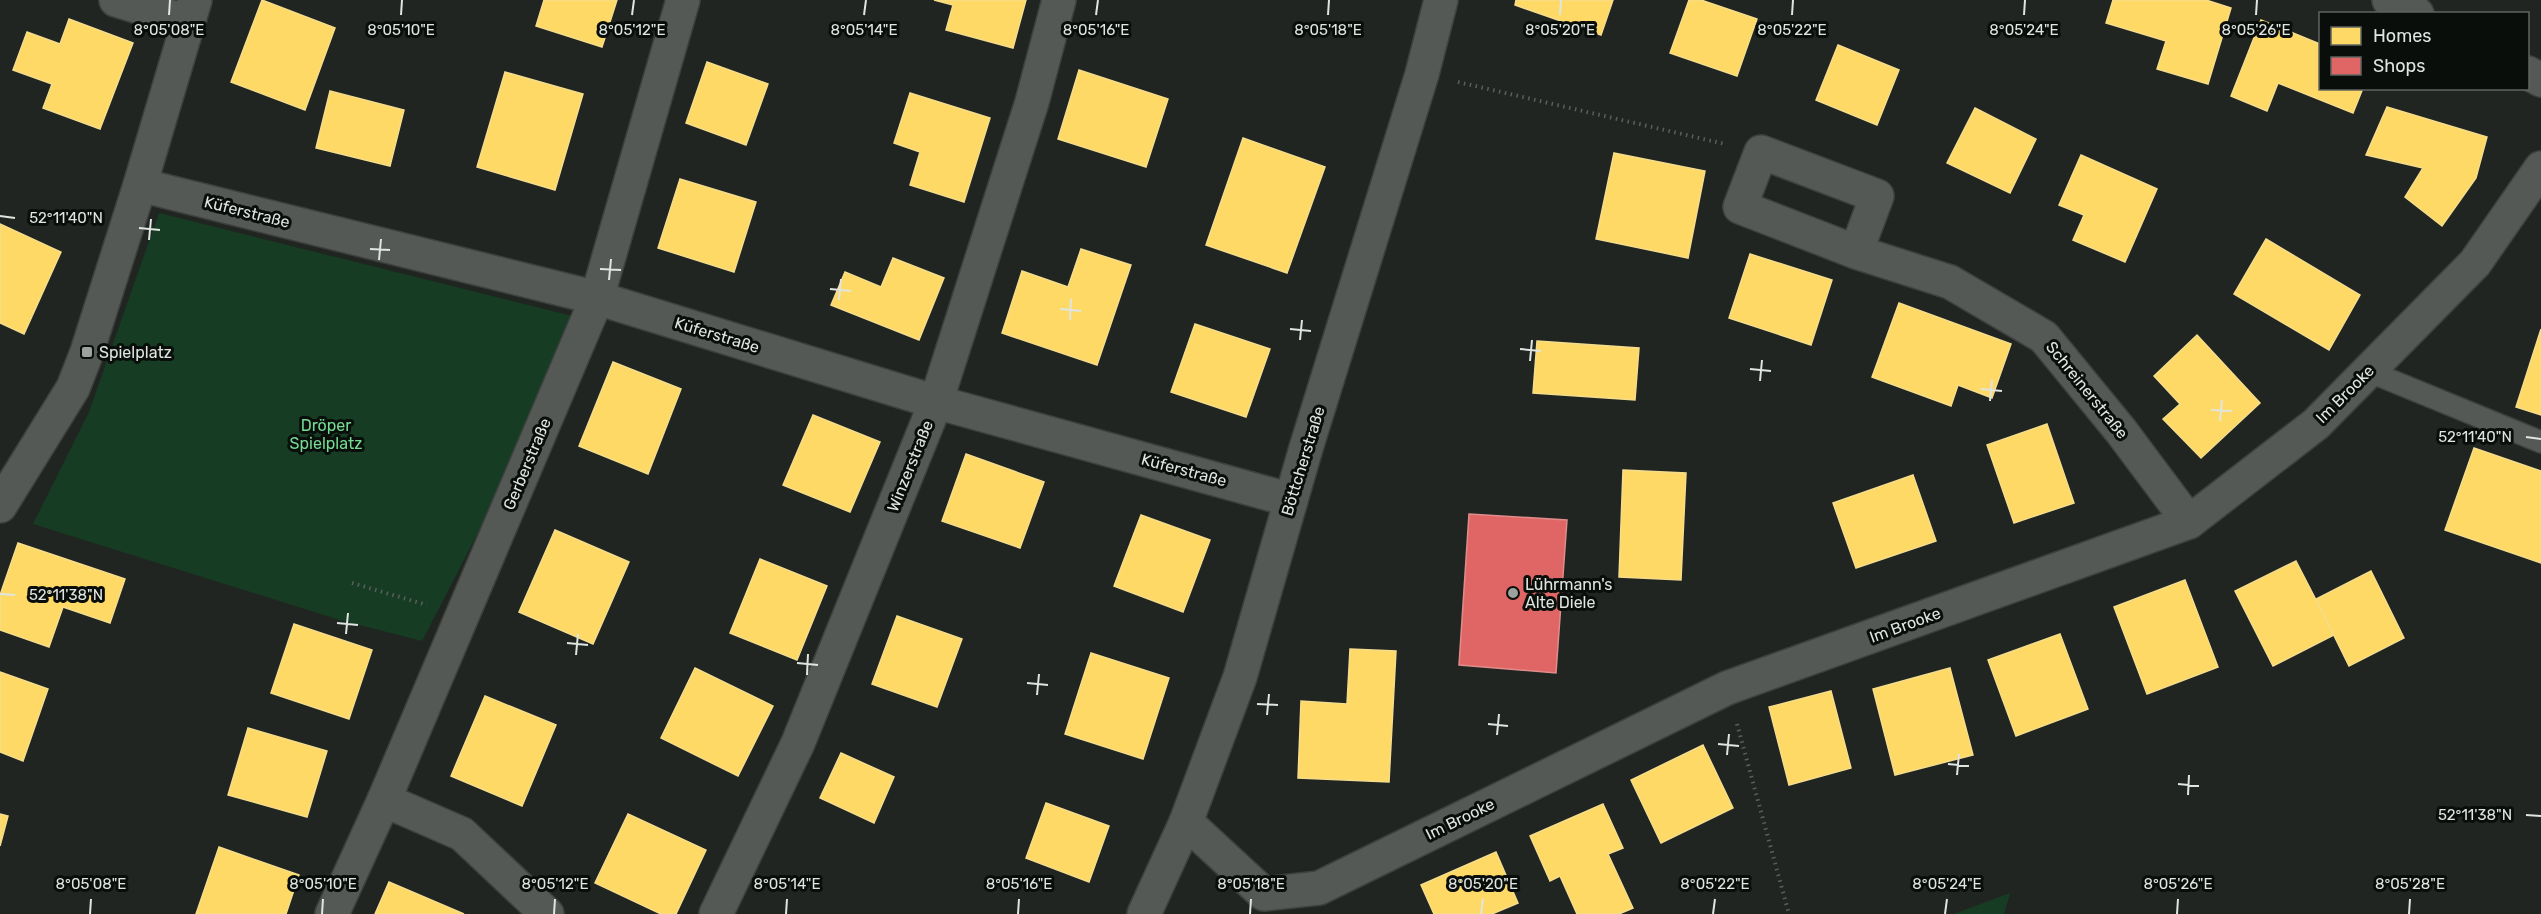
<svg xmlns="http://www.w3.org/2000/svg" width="2541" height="914" font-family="Rubik,sans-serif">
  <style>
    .green { fill: #163d24 }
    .homes { fill: #ffd966; stroke: #f5dd8b; stroke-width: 1.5 }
    .shops { fill: #e06666; stroke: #e08c8b; stroke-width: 1.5 }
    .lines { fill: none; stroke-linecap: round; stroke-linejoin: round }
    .lane-casing { stroke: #3d403d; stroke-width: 24 }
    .street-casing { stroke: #3d403d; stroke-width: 36 }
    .path { stroke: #5b5e5c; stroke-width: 4; stroke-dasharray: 1.5 4.5; stroke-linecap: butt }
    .lane { stroke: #555956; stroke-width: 21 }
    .street { stroke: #555956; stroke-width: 33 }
    .ticks { fill: none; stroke: #dfe5e0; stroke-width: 2 }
    .poi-dot { fill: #9ca29d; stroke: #0a0e0b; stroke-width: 2 }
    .labels { text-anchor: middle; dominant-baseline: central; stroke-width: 6; stroke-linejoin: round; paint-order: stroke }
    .street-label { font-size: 16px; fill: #dfe5e0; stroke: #0a0e0b }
    .poi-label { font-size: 16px; fill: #dfe5e0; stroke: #0a0e0b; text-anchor: start }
    .park-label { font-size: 16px; fill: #75dc96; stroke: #0a0e0b }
    .ticks-label { font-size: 15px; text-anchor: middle; fill: #dfe5e0; stroke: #0a0e0b; stroke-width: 6; stroke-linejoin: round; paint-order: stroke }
  </style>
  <rect width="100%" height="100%" fill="#202521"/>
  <g class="green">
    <polygon points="159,213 588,320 422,641 340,620 33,524 89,412"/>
    <polygon points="2010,893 2004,914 1954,914"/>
  </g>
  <g class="homes">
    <polygon points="262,0 335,28 305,110 231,82"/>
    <polygon points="544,0 617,0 602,47 536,26"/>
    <polygon points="934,0 1026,0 1013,48 946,30 953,5"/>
    <polygon points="1516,0 1613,0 1601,35 1515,5"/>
    <polygon points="1689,0 1701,0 1757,19 1737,76 1670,53"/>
    <polygon points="2113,0 2206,0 2231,8 2208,84 2157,69 2166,41 2106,23"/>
    <polygon points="69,19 133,43 100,129 43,108 52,84 13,70 27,32 60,44"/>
    <polygon points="2261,20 2320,44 2320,88 2363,88 2353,113 2278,83 2267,111 2231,96"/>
    <polygon points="1838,45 1899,70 1877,125 1816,100"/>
    <polygon points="707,62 768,84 746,145 686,123"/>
    <polygon points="1079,70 1168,99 1146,167 1058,139"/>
    <polygon points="505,72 583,94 555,190 477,167"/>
    <polygon points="330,91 404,110 390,166 316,148"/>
    <polygon points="910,93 990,118 964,202 910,185 920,152 894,143"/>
    <polygon points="2387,107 2487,137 2476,178 2442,226 2405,197 2423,168 2366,155"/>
    <polygon points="1975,108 2036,139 2010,193 1947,163"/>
    <polygon points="1243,138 1325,167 1287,273 1206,245"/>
    <polygon points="1614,153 1705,171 1688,258 1596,239"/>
    <polygon points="2081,155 2157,189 2125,262 2073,240 2084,215 2059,205"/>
    <polygon points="680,179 756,202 734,272 658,248"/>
    <polygon points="0,224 61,252 24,334 0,323"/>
    <polygon points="2266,239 2360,295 2329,350 2234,294"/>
    <polygon points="1081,249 1131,265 1097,365 1002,333 1022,271 1068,287"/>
    <polygon points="1750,254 1832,280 1811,345 1729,318"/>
    <polygon points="893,258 944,278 919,340 831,305 845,272 881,287"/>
    <polygon points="1899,303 2011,344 1992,398 1958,385 1951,406 1872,377"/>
    <polygon points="1195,324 1270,349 1246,417 1171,392"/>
    <polygon points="2541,329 2541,415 2516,407"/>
    <polygon points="2197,335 2260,403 2201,458 2163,419 2180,404 2154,376"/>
    <polygon points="1537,341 1639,348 1635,400 1533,393"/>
    <polygon points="613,362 681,389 648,474 579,446"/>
    <polygon points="813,415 880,442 850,512 783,485"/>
    <polygon points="2047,424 2074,503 2014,523 1987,445"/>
    <polygon points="2474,448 2541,471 2541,563 2445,530"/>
    <polygon points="966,454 1044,482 1020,548 942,521"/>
    <polygon points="1623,470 1686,473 1681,580 1619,577"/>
    <polygon points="1913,475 1936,541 1856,568 1833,503"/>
    <polygon points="1141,515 1210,540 1183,612 1114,586"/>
    <polygon points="555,530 629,562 593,644 519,612"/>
    <polygon points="18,543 125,579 110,623 63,607 49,647 0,630 0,595"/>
    <polygon points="760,559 827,586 797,660 730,633"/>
    <polygon points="2296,561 2334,635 2273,666 2235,591"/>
    <polygon points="2371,571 2404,638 2349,666 2316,599"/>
    <polygon points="2185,580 2218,667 2147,694 2114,607"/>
    <polygon points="897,616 962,639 937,707 872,684"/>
    <polygon points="294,624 372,650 349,719 271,693"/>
    <polygon points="2060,634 2088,709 2016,736 1988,660"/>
    <polygon points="1350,649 1396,651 1389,782 1298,778 1301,701 1347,704"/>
    <polygon points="1091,653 1169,678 1143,759 1065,734"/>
    <polygon points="695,668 773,706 738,776 661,738"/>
    <polygon points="1950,668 1973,755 1895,775 1873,689"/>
    <polygon points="0,672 48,689 23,761 0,752"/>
    <polygon points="1831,691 1851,768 1789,785 1769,707"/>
    <polygon points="485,696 556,725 522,806 451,776"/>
    <polygon points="248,728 327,751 307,817 228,795"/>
    <polygon points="1703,745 1733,808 1661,843 1631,780"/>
    <polygon points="841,753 894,777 874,823 820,798"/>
    <polygon points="1046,803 1109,826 1089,882 1026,858"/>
    <polygon points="1603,804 1623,848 1608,854 1633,908 1619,914 1577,914 1560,876 1550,881 1530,836"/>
    <polygon points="0,814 8,816 0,846"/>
    <polygon points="628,814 706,850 676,914 661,914 595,883"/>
    <polygon points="219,847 299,875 286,914 196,914"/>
    <polygon points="1496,852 1518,903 1492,914 1434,914 1421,885"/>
    <polygon points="389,882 464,914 375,914"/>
  </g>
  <polygon class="shops" points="1469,514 1567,520 1556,673 1459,665"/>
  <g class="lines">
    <g class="lane-casing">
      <polyline id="lane" points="2368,371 2541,442"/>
    </g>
    <g class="street-casing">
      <g id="street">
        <polyline points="116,0 188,22"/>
        <polyline points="2389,0 2417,14"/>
        <polyline points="2528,73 2541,80"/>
        <polygon points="1761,152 1877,196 1856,252 1740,207"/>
        <polyline points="140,185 597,298 936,402 1291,500"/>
        <polyline points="1856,252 1950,282 2044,337 2121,431 2189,522"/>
        <polyline points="0,506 73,388 87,352 140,185 195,0"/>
        <polyline points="384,800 462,834 547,914"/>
        <polyline points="1186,822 1264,894 1319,888 1727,688 2189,522 2316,424 2475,263 2541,168"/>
        <polyline points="332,914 384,800 597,298 683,0"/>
        <polyline points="716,914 798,743 936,402 1032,102 1059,0"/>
        <polyline points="1144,914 1186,822 1240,677 1306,448 1422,74 1441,0"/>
      </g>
    </g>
    <g class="path">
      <polyline points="1458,82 1725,144"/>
      <polyline points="352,583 427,605"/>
      <polyline points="1737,724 1789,914"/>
    </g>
    <use href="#lane" class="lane"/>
    <use href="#street" class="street"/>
  </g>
  <path class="ticks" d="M169 15 170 0M401 15 402 0M632 15 634 0M864 15 866 0M1096 15 1098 0M1328 15 1329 0M1560 15 1561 0M1792 15 1793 0M2024 15 2025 0M2256 15 2257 0M0 216 15 218M139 228 160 230M149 240 151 219M370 249 390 250M379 260 381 239M600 269 621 270M609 280 611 259M830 289 851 291M839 300 841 279M1060 309 1081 311M1070 320 1071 299M1290 329 1311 331M1300 340 1302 320M1520 349 1541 351M1530 361 1532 340M1750 369 1771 371M1760 381 1762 360M1981 389 2002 391M1990 401 1992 380M2211 410 2232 411M2220 421 2222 400M2526 437 2541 439M0 594 15 595M337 623 358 625M346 634 348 613M567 643 588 645M576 655 578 634M797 663 818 665M807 675 808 654M1027 683 1048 685M1037 695 1039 674M1257 704 1278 705M1267 715 1269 694M1488 724 1508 726M1497 735 1499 714M1718 744 1739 746M1727 755 1729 734M1948 764 1969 766M1957 775 1959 754M2178 784 2199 786M2188 795 2189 775M2526 815 2541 816M90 914 91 899M322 914 323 899M554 914 555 899M786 914 787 899M1018 914 1019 899M1250 914 1251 899M1481 914 1483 899M1713 914 1715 899M1945 914 1947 899M2177 914 2178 899M2409 914 2410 899"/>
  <g class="poi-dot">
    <rect x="81" y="346" width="12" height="12" rx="3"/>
    <circle cx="1513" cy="593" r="6"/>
  </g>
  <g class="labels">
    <g class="street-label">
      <text transform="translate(247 212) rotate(14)">Küferstraße</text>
      <text transform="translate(717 335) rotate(17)">Küferstraße</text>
      <text transform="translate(2087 390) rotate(51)">Schreinerstraße</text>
      <text transform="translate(2345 394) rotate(-45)">Im Brooke</text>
      <text transform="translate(1303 461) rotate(-73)">Böttcherstraße</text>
      <text transform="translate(527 464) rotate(-67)">Gerberstraße</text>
      <text transform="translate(910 466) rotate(-68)">Winzerstraße</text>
      <text transform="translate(1184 470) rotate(15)">Küferstraße</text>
      <text transform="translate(1905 625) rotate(-20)">Im Brooke</text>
      <text transform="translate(1460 819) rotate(-26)">Im Brooke</text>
    </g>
    <g class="poi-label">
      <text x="99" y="352">Spielplatz</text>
      <text x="1525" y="584">Lührmann's<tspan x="1525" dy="18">Alte Diele</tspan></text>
    </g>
    <g class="park-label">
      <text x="326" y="425">Dröper<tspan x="326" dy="18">Spielplatz</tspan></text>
    </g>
  </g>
  <g class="ticks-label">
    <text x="169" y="35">8°05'08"E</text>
    <text x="401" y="35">8°05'10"E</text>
    <text x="632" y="35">8°05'12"E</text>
    <text x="864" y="35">8°05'14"E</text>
    <text x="1096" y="35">8°05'16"E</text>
    <text x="1328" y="35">8°05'18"E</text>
    <text x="1560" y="35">8°05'20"E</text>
    <text x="1792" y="35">8°05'22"E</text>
    <text x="2024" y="35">8°05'24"E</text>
    <text x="2256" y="35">8°05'26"E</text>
    <text x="66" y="223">52°11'40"N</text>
    <text x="2475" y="442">52°11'40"N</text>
    <text x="66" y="600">52°11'38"N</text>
    <text x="2475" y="820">52°11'38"N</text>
    <text x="91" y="889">8°05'08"E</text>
    <text x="323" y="889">8°05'10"E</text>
    <text x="555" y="889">8°05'12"E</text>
    <text x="787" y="889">8°05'14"E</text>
    <text x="1019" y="889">8°05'16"E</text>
    <text x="1251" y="889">8°05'18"E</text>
    <text x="1483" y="889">8°05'20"E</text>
    <text x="1715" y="889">8°05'22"E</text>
    <text x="1947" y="889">8°05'24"E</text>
    <text x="2178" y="889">8°05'26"E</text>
    <text x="2410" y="889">8°05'28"E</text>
  </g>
  <rect x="2319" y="12" width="210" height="78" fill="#0a0e0b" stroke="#5f6460" stroke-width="1.5"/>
  <rect x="2331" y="27" width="30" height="18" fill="#ffd966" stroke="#5f6460" stroke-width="1.5"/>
  <text x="2373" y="42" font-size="18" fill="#dfe5e0">Homes</text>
  <rect x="2331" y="57" width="30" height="18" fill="#e06666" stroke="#5f6460" stroke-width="1.5"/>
  <text x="2373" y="72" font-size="18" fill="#dfe5e0">Shops</text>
</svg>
